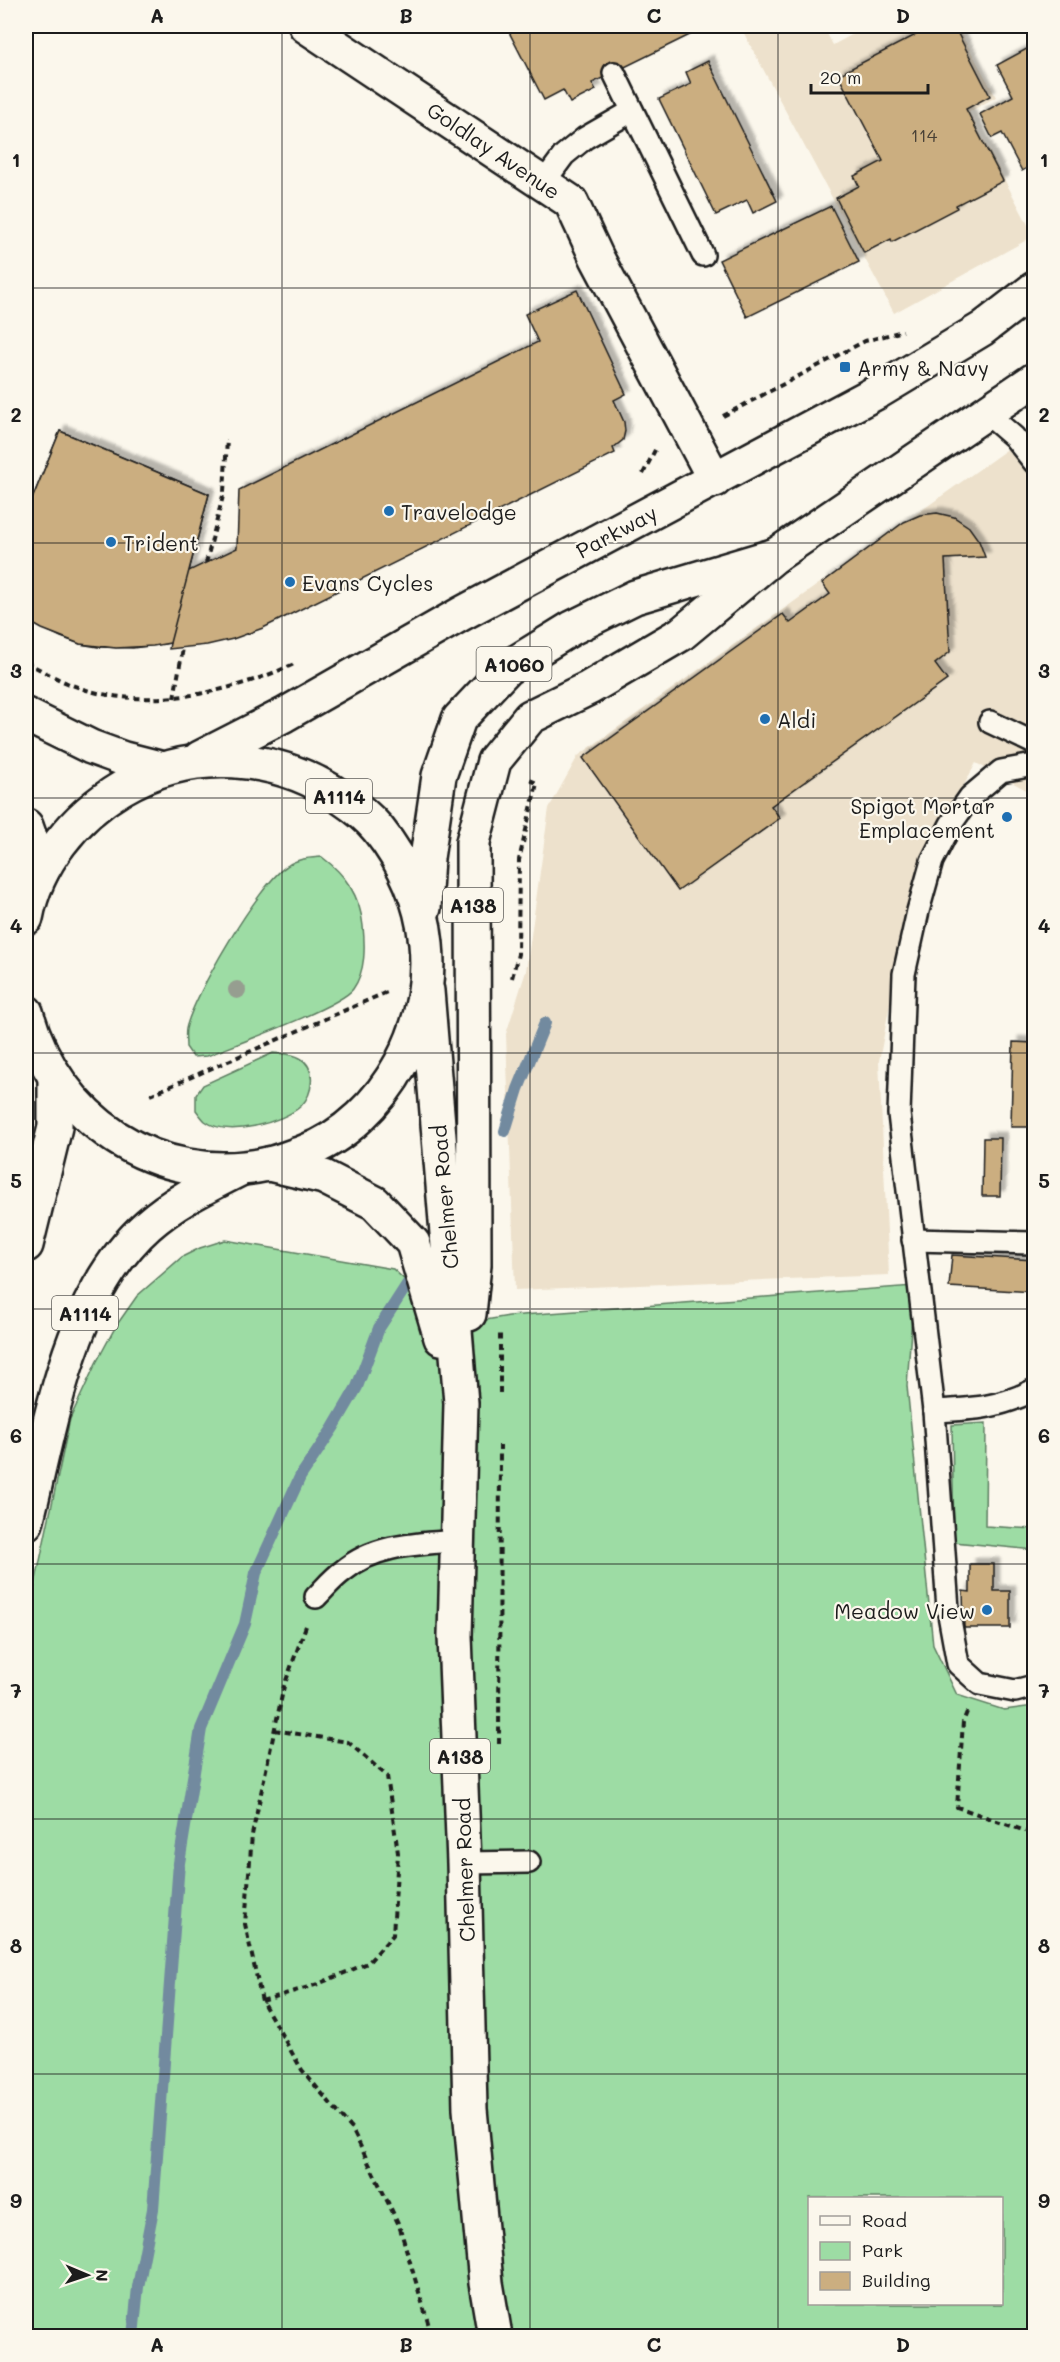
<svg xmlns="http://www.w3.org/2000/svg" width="1060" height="2362" font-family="Mali,sans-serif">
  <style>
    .built { fill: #ede1cc }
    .green { fill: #9ddca4; stroke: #5c7c60; stroke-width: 1.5; fill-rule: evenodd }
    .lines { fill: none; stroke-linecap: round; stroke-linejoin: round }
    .stream { stroke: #728a9f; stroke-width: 12 }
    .building { fill: #cbae80; stroke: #1c1c1c; stroke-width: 1.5; filter: url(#shadow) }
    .service-casing { stroke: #1c1c1c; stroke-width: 26 }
    .minor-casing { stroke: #1c1c1c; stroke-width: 38 }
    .primary-casing { stroke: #1c1c1c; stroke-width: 38 }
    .path { stroke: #1c1c1c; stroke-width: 4; stroke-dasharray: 6 4.5; stroke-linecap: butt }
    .service { stroke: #fbf7ec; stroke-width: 21 }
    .minor { stroke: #fbf7ec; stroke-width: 33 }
    .primary { stroke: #fbf7ec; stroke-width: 33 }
    .tree { fill: #969e90 }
    .grid { fill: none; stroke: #1c1c1c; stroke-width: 1.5; stroke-opacity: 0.55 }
    .poi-dot { fill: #1f6fb2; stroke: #fbf7ec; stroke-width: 2 }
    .labels { text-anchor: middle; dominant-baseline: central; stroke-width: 4.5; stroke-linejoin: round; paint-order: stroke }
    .number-label { font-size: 18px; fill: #484035 }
    .shield { fill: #fbf7ec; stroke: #5f5e5a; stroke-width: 1.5 }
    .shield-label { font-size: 20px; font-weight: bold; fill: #1c1c1c }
    .street-label { font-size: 21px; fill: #1c1c1c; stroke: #fbf7ec }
    .poi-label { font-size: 21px; fill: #1c1c1c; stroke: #fbf7ec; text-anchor: start }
    .neatline { fill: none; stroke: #1c1c1c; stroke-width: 2 }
    .grid-label { font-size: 20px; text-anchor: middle; font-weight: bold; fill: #1c1c1c }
  </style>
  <defs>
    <filter id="shadow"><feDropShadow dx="5.5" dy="-5.5" stdDeviation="1.5" flood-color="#0004"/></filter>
  </defs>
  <rect width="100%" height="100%" fill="#fbf7ec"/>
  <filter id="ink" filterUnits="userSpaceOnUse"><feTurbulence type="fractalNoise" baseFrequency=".0167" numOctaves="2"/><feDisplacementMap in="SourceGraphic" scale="12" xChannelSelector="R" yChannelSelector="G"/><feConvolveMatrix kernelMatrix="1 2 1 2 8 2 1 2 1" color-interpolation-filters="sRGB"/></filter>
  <g filter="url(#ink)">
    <g class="built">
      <polygon points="740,26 823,26 833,45 868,26 957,26 996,97 969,112 1034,236 894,313"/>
      <polygon points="1034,430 1034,794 976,763 914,877 879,1061 889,1275 515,1290 506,1034 526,971 549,808 578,756"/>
    </g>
    <g class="green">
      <path d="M322 857C346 875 360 896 363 926 365 946 366 971 353 989 340 1007 234 1045 207 1056L193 1057 186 1047C186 1042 185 1035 186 1029 192 998 260 882 287 866 298 858 309 858 322 857Z"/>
      <path d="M273 1053C281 1054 292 1053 300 1058 317 1068 313 1094 301 1106 282 1123 227 1138 205 1121 202 1118 199 1114 196 1110V1095L203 1085Z"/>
      <path d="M225 1240 393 1269 408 1283 422 1331 509 1316 914 1286 907 1386 933 1645 957 1695 1004 1710 1034 1706V2336H26V1627L70 1419 96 1363 116 1326 137 1296 182 1257 200 1248ZM810 2198H1002V2304H810Z"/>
      <polygon points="986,1423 985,1526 1034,1529 1034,1550 954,1542 952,1425"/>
    </g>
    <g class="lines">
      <g class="stream">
        <polyline points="505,1131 518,1089 545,1023"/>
        <polyline points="133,2336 138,2287 153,2209 179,1863 201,1729 245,1624 256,1573 300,1477 333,1428 357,1387 379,1328 408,1283"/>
      </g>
    </g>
    <g class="building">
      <polygon points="522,26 564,26 565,28 570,26 708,26 592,83 596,90 570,103 563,90 544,100 509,32"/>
      <polygon points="933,26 954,26 990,96 966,109 1003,181 956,205 957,208 892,242 891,239 864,253 836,198 859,186 854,176 883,161 838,75"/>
      <polygon points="1034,45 1034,164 1022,171 1002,133 992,138 980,114 1013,96 997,65"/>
      <polygon points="708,61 777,201 753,213 747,200 716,215 659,99 691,84 686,72"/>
      <polygon points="831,206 859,262 747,317 719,260"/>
      <polygon points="577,290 626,394 614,400 624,422 625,431 623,440 613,448 615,453 263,628 233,639 207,645 169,649 170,643 133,648 98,647 80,644 61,637 26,620 26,514 60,431 209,494 189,571 237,548 239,490 538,342 525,314"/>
      <polygon points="60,431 209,494 170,643 153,646 116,648 80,644 42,629 26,620 26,514"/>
      <polygon points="937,513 954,517 969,527 979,541 985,557 945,559 950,652 935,664 947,680 771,806 780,818 678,891 583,758 783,614 790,623 830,594 822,583 904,522 920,515"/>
      <polygon points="1013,1042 1034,1043 1034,1127 1011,1127"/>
      <polygon points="983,1138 1001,1138 1000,1196 982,1196"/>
      <polygon points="952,1255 1034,1260 1034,1292 949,1287"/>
      <polygon points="970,1564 994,1564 994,1591 1010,1591 1010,1628 964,1628 963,1591 970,1592"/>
    </g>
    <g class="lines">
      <g class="service-casing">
        <g id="service">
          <polyline points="614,73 703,255"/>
          <polyline points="544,182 564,155 585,138 632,111"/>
          <polyline points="985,412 1014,437 1034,462"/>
          <polyline points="990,722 1034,743"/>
          <polyline points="1034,765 1001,771 970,797 951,824 932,861 918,911 904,974 899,1114 934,1411 948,1609 958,1664 980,1684 1015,1691 1034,1686"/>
          <polyline points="913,1240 1034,1243"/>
          <path d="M934 1411C973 1409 999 1408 1034 1390"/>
          <path d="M316 1597C325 1588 333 1578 343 1571 375 1544 417 1544 457 1541"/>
          <polyline points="464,1863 529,1862"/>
        </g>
      </g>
      <g class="minor-casing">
        <polyline id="minor" points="306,26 571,202 597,258 715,480"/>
      </g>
      <g class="primary-casing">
        <g id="primary">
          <polyline points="26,715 91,747 124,759 163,769"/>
          <polyline points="200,758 284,715 461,614 879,391 982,329 1034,289"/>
          <polyline points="26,826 42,871"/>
          <polyline points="424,908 427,858 439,776 459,719 507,668 572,628 635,597 776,555 1034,380"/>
          <path d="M26 918C36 863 75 816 122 788 191 747 277 753 342 798 354 806 368 817 378 829 433 898 443 985 401 1063 380 1102 344 1138 302 1153 290 1157 279 1162 268 1164 156 1189 56 1119 26 1012"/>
          <polyline points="427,991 461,1403 455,1636 464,1863 470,2109 486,2283 495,2336"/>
          <polyline points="269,1164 324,1177 375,1203 413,1243 441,1338"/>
          <polyline points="26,1245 55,1127 55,1079"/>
          <polyline points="469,1314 474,1265 473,842 494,761 530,717 589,688 681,634 776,555"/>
          <path d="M26 1523C51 1424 68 1296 148 1225 175 1201 207 1186 238 1170"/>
        </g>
      </g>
      <g class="path">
        <polyline points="723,416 865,341 903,331"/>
        <polyline points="643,474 656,448"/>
        <polyline points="206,563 224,492 227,439"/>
        <path d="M26 662C39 669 53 677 67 683 137 713 227 695 294 664"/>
        <polyline points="174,698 183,648"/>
        <polyline points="512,978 518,954 519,860 537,783 527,779"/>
        <polyline points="150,1095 387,992"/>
        <polyline points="500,1393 500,1334"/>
        <polyline points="306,1626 284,1686 252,1835 245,1924 262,2001 302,2070 352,2129 399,2225 432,2336"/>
        <polyline points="967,1712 963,1722 957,1807 1034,1834"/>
        <polyline points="499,1744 500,1445"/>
        <polyline points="262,2001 318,1984 368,1963 393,1935 398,1853 387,1776 348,1742 274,1730"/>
      </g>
      <use href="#service" class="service"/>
      <use href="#minor" class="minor"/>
      <use href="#primary" class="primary"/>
    </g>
    <circle class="tree" cx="237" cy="990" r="9"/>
  </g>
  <path class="grid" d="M282 26V2336M530 26V2336M778 26V2336M26 288H1034M26 543H1034M26 798H1034M26 1053H1034M26 1309H1034M26 1564H1034M26 1819H1034M26 2074H1034"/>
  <g class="poi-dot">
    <rect x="839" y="361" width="12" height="12" rx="3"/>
    <circle cx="389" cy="511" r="6"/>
    <circle cx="111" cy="542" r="6"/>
    <circle cx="290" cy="582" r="6"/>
    <circle cx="765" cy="719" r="6"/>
    <circle cx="1007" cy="817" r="6"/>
    <circle cx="987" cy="1610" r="6"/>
  </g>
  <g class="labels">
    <g class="number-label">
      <text x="924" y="135">114</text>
    </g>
    <g class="shield">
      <rect x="476.5" y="647" width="75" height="34" rx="4.5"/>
      <rect x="306" y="779" width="66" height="34" rx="4.5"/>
      <rect x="443" y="888" width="60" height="34" rx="4.5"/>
      <rect x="52" y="1296" width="66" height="34" rx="4.5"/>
      <rect x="430" y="1739" width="60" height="34" rx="4.5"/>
    </g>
    <g class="shield-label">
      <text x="514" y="664">A1060</text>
      <text x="339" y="796">A1114</text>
      <text x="473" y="905">A138</text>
      <text x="85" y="1313">A1114</text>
      <text x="460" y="1756">A138</text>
    </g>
    <g class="street-label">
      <text transform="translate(494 150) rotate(34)">Goldlay Avenue</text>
      <text transform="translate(616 531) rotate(-28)">Parkway</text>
      <text transform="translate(444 1197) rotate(-95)">Chelmer Road</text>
      <text transform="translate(464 1870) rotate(-92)">Chelmer Road</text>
    </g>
    <g class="poi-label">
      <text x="857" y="367">Army &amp; Navy</text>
      <text x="401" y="511">Travelodge</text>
      <text x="123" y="542">Trident</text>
      <text x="302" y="582">Evans Cycles</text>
      <text x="777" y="719">Aldi</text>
      <text x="995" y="805" text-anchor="end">Spigot Mortar<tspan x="995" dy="24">Emplacement</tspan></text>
      <text x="975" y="1610" text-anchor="end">Meadow View</text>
    </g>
  </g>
  <rect width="1060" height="2362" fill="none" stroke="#fbf7ec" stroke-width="66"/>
  <rect x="808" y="2197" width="195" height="108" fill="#fbf7ec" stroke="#a29f99" stroke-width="1.5"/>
  <rect x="820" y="2216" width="30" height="9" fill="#fbf7ec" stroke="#a29f99" stroke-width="1.5"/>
  <text x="862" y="2227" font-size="18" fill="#1c1c1c">Road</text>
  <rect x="820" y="2242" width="30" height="18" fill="#9ddca4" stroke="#a29f99" stroke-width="1.5"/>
  <text x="862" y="2257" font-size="18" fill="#1c1c1c">Park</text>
  <rect x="820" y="2272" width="30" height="18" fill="#cbae80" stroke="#a29f99" stroke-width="1.5"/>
  <text x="862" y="2287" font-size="18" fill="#1c1c1c">Building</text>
  <g transform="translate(87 2275) rotate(92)" stroke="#fbf7ec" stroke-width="4.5" paint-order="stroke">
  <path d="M0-4.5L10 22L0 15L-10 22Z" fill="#1c1c1c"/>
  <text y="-9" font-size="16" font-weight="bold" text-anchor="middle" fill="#1c1c1c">N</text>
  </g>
  <path d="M811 84v9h117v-9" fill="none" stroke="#1c1c1c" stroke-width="3"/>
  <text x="820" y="84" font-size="18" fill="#1c1c1c" stroke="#fbf7ec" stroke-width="4.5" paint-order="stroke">20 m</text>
  <rect x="33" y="33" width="994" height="2296" class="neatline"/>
  <g class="grid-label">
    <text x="157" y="23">A</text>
    <text x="406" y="23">B</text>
    <text x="654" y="23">C</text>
    <text x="903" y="23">D</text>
    <text x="16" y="167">1</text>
    <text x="1044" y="167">1</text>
    <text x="16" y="422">2</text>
    <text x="1044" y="422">2</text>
    <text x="16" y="678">3</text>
    <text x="1044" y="678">3</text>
    <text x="16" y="933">4</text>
    <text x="1044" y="933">4</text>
    <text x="16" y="1188">5</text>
    <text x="1044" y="1188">5</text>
    <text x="16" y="1443">6</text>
    <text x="1044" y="1443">6</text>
    <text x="16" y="1698">7</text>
    <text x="1044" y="1698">7</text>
    <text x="16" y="1953">8</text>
    <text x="1044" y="1953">8</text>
    <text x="16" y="2208">9</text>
    <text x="1044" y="2208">9</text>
    <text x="157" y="2352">A</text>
    <text x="406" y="2352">B</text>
    <text x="654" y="2352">C</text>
    <text x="903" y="2352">D</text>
  </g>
</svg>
